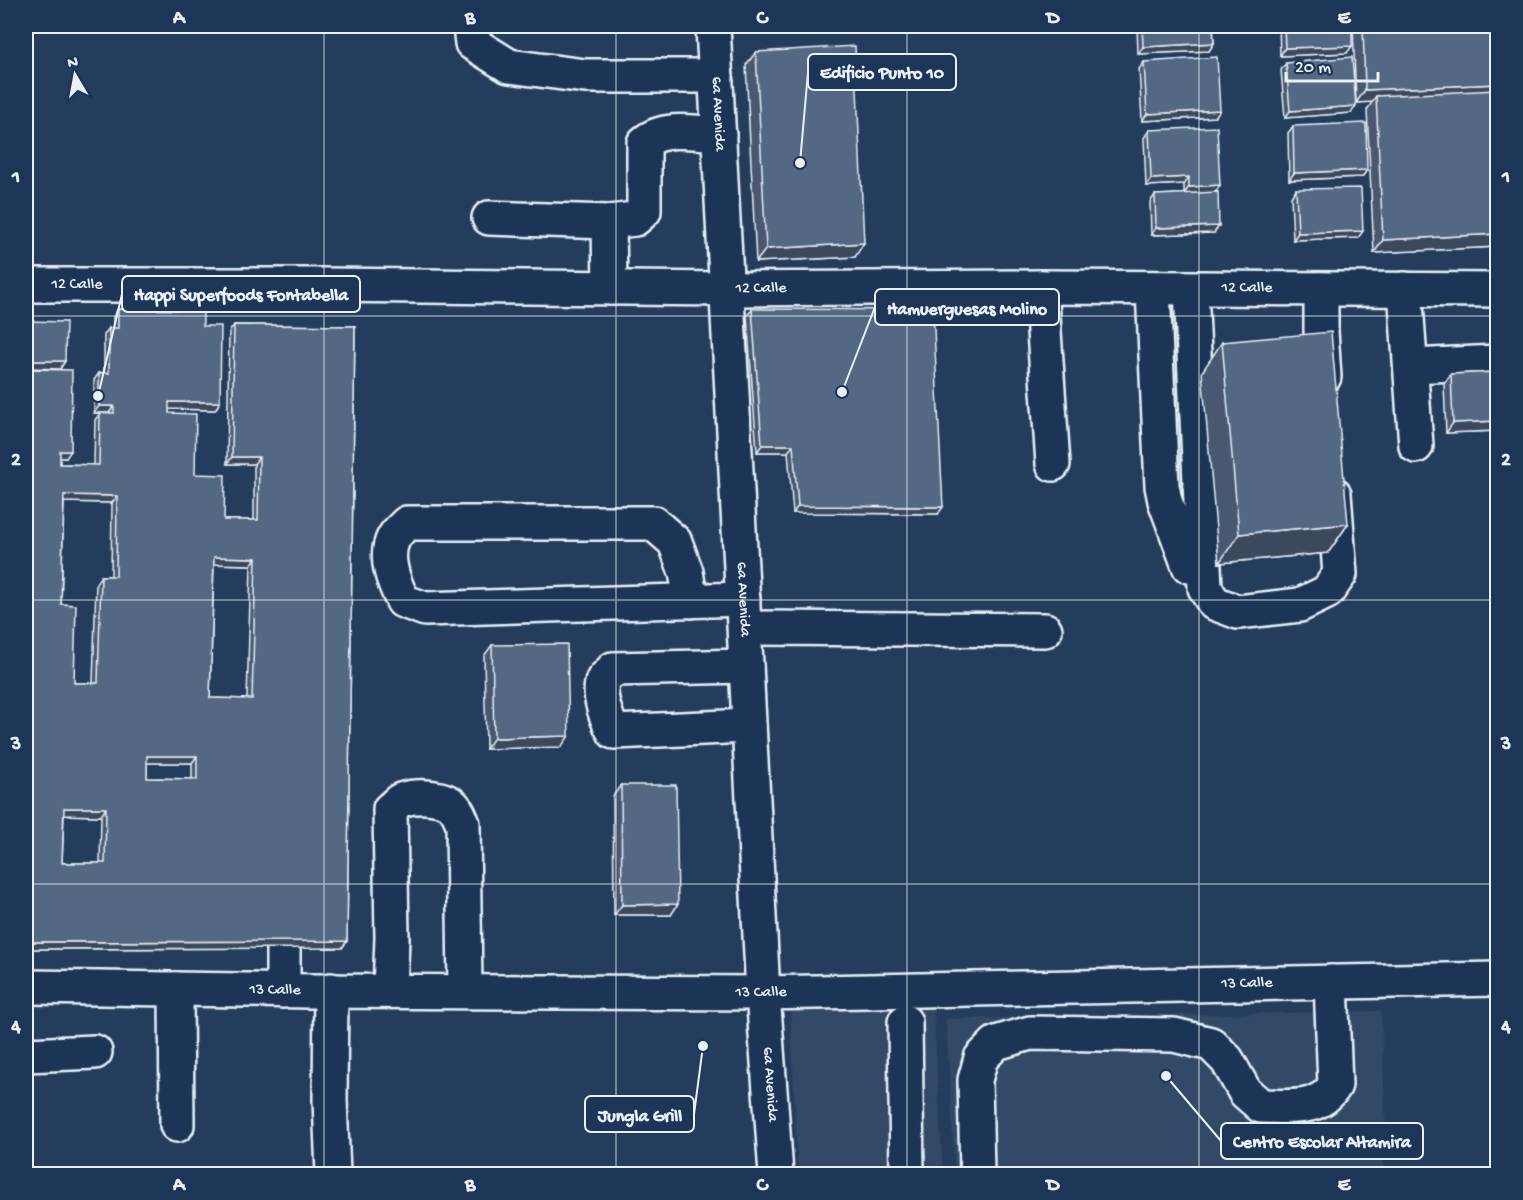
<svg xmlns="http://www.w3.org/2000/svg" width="1523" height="1200" font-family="'Gochi Hand',sans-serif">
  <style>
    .built { fill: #334a68 }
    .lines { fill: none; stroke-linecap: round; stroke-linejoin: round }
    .minor-casing { stroke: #e8f1f8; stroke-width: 38 }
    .major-casing { stroke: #e8f1f8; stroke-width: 38 }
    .minor { stroke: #1d3557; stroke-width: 33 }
    .major { stroke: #1d3557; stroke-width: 33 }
    .wall { fill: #475970; stroke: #e8f1f8; stroke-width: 1.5; fill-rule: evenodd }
    .shaded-wall { fill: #3a485b; stroke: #e8f1f8; stroke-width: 1.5 }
    .building { fill: #536782; stroke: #e8f1f8; stroke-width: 1.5; fill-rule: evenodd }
    .grid { fill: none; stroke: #e8f1f8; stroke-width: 1.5; stroke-opacity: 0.55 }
    .labels { text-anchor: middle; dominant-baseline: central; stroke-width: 4.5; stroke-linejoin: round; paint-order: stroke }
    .street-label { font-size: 16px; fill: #e8f1f8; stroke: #1d3557 }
    .leader { fill: none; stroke: #e8f1f8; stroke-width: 2 }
    .callout-dot { fill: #e8f1f8; stroke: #1d3557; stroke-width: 2 }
    .callout { fill: #1d3557; stroke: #e8f1f8; stroke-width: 2 }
    .callout-label { font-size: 18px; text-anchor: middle; font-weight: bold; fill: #e8f1f8 }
    .neatline { fill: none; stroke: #e8f1f8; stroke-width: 2 }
    .grid-label { font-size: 20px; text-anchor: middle; font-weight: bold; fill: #e8f1f8 }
  </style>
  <rect width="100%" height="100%" fill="#253d5d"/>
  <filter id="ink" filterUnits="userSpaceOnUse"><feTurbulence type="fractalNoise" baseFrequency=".0167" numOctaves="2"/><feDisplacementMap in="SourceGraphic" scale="12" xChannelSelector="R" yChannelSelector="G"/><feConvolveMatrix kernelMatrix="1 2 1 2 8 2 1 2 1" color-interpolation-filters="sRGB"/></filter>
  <g filter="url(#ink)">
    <g class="built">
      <polygon points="933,1003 943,1174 798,1174 790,1006"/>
      <polygon points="1381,1011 1386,1133 1382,1134 1384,1174 955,1174 946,1019"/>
    </g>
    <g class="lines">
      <g class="minor-casing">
        <g id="minor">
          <polyline points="470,26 472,43 509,66 585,76 716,76"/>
          <path id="s1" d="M713 26 763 993 776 1174"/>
          <path d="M489 218 609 222 635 219 644 211V143C663 126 694 132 719 134"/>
          <polyline points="609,222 610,288"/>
          <polyline points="1041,287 1053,464"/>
          <polyline points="1153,289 1162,486 1165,501 1189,566"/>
          <polyline points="1191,289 1205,588 1214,603 1238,612 1300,605 1327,592 1340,574 1334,494"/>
          <polyline points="1321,289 1321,331 1324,377"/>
          <polyline points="1405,289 1416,446"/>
          <polyline points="1411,366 1498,362"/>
          <path d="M691 601 686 572 675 542 653 523H407C403 527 397 532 394 537 383 557 394 583 403 601L425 609 743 599"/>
          <polyline points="745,628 1045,630"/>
          <path d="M746 666 613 669C611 672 605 677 603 680 597 695 607 720 614 732L749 726"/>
          <path id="s2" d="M26 987 310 991 763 993 1498 979"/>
          <polyline points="176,989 177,1125"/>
          <polyline points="331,990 330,1100 333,1174"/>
          <path d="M390 990 392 938 390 809C394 806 397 802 401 800 415 795 438 796 450 803 457 808 460 816 463 824L465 991"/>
          <polyline points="283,991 283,948"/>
          <polyline points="905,1022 907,1174"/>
          <polyline points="26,1055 95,1052"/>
          <path d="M977 1174 975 1080 981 1058 996 1043 1030 1033 1174 1035 1211 1044 1227 1060 1245 1092 1261 1106C1288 1106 1319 1112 1335 1085L1331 982"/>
        </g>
      </g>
      <g class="major-casing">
        <g id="major">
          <path id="s3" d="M26 285H324L727 289 1041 287 1498 290"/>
        </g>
      </g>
      <use href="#minor" class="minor"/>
      <use href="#major" class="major"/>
    </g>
    <g class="wall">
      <polygon points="1137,26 1213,26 1214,43 1209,51 1138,54"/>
      <polygon points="1279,26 1352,26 1347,53 1280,56"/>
      <polygon points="1353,26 1497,26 1497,247 1374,253 1367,110 1372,102 1356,103"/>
      <polygon points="756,52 855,257 756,262 746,65"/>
      <polygon points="1144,62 1215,117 1142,121 1139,69"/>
      <polygon points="1286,63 1351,113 1285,118 1281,70"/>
      <polygon points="1293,126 1367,170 1362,177 1289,180 1288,133"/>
      <polygon points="1149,130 1220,185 1215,193 1214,233 1151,235 1150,202 1155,195 1184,194 1184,184 1146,186 1144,138"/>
      <polygon points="1296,189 1358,238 1293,240 1291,197"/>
      <path d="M118 309 203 326 220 402 215 410 169 409V413L195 474 224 520H254V464H227L229 332 234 325 355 326 347 941 342 948 26 949V321L65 361 60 369 31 368 66 458H60V464L94 465 95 420 100 413H94V380L99 373H104V335L109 328H113V317ZM64 502 112 503 111 576H101L96 583 93 683H74L61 604ZM214 564 251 565 247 699 210 698ZM147 763H192V779L147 778ZM64 815 101 816 100 863H62Z"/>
      <polygon points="752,309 938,514 793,513 788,452 757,452 747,316"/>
      <polygon points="1222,342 1348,524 1328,553 1219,563 1202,372"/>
      <polygon points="1497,372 1497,431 1446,433 1444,384 1451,374"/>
      <polygon points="492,645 561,747 486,749 484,656"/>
      <polygon points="621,785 678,904 671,915 614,915 613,796"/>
    </g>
    <g class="shaded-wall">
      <polygon points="1214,43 1209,51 1138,54 1143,47"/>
      <polygon points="1352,46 1347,53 1280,56 1285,48"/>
      <polygon points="1497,84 1497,97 1376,96 1372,102 1356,103 1365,90"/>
      <polygon points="1356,106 1351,113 1285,118 1290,111"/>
      <polygon points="1220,110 1215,117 1142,121 1147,114"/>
      <polygon points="1367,170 1362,177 1289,180 1294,173"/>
      <polygon points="1189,177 1184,184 1146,186 1151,179"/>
      <polygon points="1220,185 1215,193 1184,194 1189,187"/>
      <polygon points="1219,226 1214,233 1151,235 1156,228"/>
      <polygon points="1363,231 1358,238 1293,240 1298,233"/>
      <polygon points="1497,234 1497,247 1374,253 1383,240"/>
      <polygon points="864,243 855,257 756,262 766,249"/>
      <polygon points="31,361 65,361 60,369 26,368"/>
      <polygon points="169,402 220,402 215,410 164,409"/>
      <polygon points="99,406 114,406 109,413 94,413"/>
      <polygon points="1497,421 1497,431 1446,433 1453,423"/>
      <polygon points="762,445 793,445 788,452 757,452"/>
      <polygon points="60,451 71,451 66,458 55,458"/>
      <polygon points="232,457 259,457 254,464 227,464"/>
      <polygon points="64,495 117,496 112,503 59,502"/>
      <polygon points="798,506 943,507 938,514 793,513"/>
      <polygon points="1348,524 1328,553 1219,563 1239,534"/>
      <polygon points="214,557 256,558 251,565 209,564"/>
      <polygon points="569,736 561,747 486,749 494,738"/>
      <polygon points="147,756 197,756 192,763 142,763"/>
      <polygon points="64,808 106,808 101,816 59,815"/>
      <polygon points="678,904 671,915 614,915 622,905"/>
      <polygon points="347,941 342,948 26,949 26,942"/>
    </g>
    <g class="building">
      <polygon points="1142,26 1213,26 1214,43 1143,47"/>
      <polygon points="1284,26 1352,26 1352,46 1285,48"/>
      <polygon points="1363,26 1497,26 1497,84 1365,90"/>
      <polygon points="855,46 864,243 766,249 756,52"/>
      <polygon points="1217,57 1220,110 1147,114 1144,62"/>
      <polygon points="1352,57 1356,106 1290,111 1286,63"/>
      <polygon points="1497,90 1497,234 1383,240 1376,96"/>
      <polygon points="1366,123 1367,170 1294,173 1293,126"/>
      <polygon points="1217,127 1220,185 1189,187 1189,177 1151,179 1149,130"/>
      <polygon points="1361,188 1363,231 1298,233 1296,189"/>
      <polygon points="1218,192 1219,226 1156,228 1155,195"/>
      <path d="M118 309 203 310V326H221L220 402H169V413L196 414 195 474 225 475 224 520H258L259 457H232L234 325 355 326 347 941 26 942V321L66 322 65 361H31V369L72 370 71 451H60V464L99 465 100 413H114V406H99V373H109V328H118ZM64 495 117 496 116 576H101L98 683H74L76 605 61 604ZM214 557 256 558 252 699 210 698ZM147 756H197V779L147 778ZM64 808H106L105 863H62Z"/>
      <polygon points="752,309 933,310 943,507 798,506 793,445 762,445"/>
      <polygon points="1331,332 1348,524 1239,534 1222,342"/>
      <polygon points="1497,372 1497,421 1453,423 1451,374"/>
      <polygon points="567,644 569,736 494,738 492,645"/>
      <polygon points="621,785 676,785 678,904 622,905"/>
    </g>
  </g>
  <path class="grid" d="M324 26V1174M616 26V1174M907 26V1174M1199 26V1174M26 316H1498M26 600H1498M26 884H1498"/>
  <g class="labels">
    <g class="street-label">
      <text stroke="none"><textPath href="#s1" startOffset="88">6a Avenida</textPath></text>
      <text stroke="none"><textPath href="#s3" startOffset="51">12 Calle</textPath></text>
      <text stroke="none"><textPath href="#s3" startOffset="735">12 Calle</textPath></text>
      <text stroke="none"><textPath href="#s3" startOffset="1221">12 Calle</textPath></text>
      <text stroke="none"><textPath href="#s1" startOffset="574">6a Avenida</textPath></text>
      <text stroke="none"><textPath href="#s2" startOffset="1221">13 Calle</textPath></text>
      <text stroke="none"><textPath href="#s2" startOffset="249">13 Calle</textPath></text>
      <text stroke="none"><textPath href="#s2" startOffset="735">13 Calle</textPath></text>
      <text stroke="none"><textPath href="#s1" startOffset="1060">6a Avenida</textPath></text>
    </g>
  </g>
  <path class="leader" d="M800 163L808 72M98 396L122 294M842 392L875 307M703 1046L694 1114M1166 1076L1221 1141"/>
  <g class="callout-dot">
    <circle cx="800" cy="163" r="6"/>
    <circle cx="98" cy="396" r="6"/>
    <circle cx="842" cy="392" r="6"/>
    <circle cx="703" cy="1046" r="6"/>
    <circle cx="1166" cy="1076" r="6"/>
  </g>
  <g class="callout">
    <rect x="808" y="54" width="148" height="36" rx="6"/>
    <rect x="122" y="276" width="238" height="36" rx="6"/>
    <rect x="875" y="289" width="184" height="36" rx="6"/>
    <rect x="585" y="1096" width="109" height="36" rx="6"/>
    <rect x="1221" y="1123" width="202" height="36" rx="6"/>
  </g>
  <g class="callout-label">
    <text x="882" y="78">Edificio Punto 10</text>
    <text x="241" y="300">Happi Superfoods Fontabella</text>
    <text x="967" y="314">Hamuerguesas Molino</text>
    <text x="640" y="1121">Jungla Grill</text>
    <text x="1322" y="1147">Centro Escolar Altamira</text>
  </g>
  <rect width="1523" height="1200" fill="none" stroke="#1d3557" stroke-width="66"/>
  <g transform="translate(75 75) rotate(350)" stroke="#1d3557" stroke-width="4.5" paint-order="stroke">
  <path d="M0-4.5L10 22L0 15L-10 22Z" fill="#e8f1f8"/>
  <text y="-9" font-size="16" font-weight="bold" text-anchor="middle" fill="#e8f1f8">N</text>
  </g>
  <path d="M1286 72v9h92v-9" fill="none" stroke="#e8f1f8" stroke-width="3"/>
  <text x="1295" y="72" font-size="18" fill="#e8f1f8" stroke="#1d3557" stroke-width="4.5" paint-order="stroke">20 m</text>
  <rect x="33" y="33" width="1457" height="1134" class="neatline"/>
  <g class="grid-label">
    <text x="179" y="23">A</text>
    <text x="470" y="23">B</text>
    <text x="762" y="23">C</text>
    <text x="1053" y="23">D</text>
    <text x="1344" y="23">E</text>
    <text x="16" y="182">1</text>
    <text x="1506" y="182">1</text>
    <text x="16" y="465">2</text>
    <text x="1506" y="465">2</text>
    <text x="16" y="749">3</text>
    <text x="1506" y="749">3</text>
    <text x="16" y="1032">4</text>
    <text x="1506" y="1032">4</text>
    <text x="179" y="1190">A</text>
    <text x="470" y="1190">B</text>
    <text x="762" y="1190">C</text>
    <text x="1053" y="1190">D</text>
    <text x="1344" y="1190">E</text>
  </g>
</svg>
